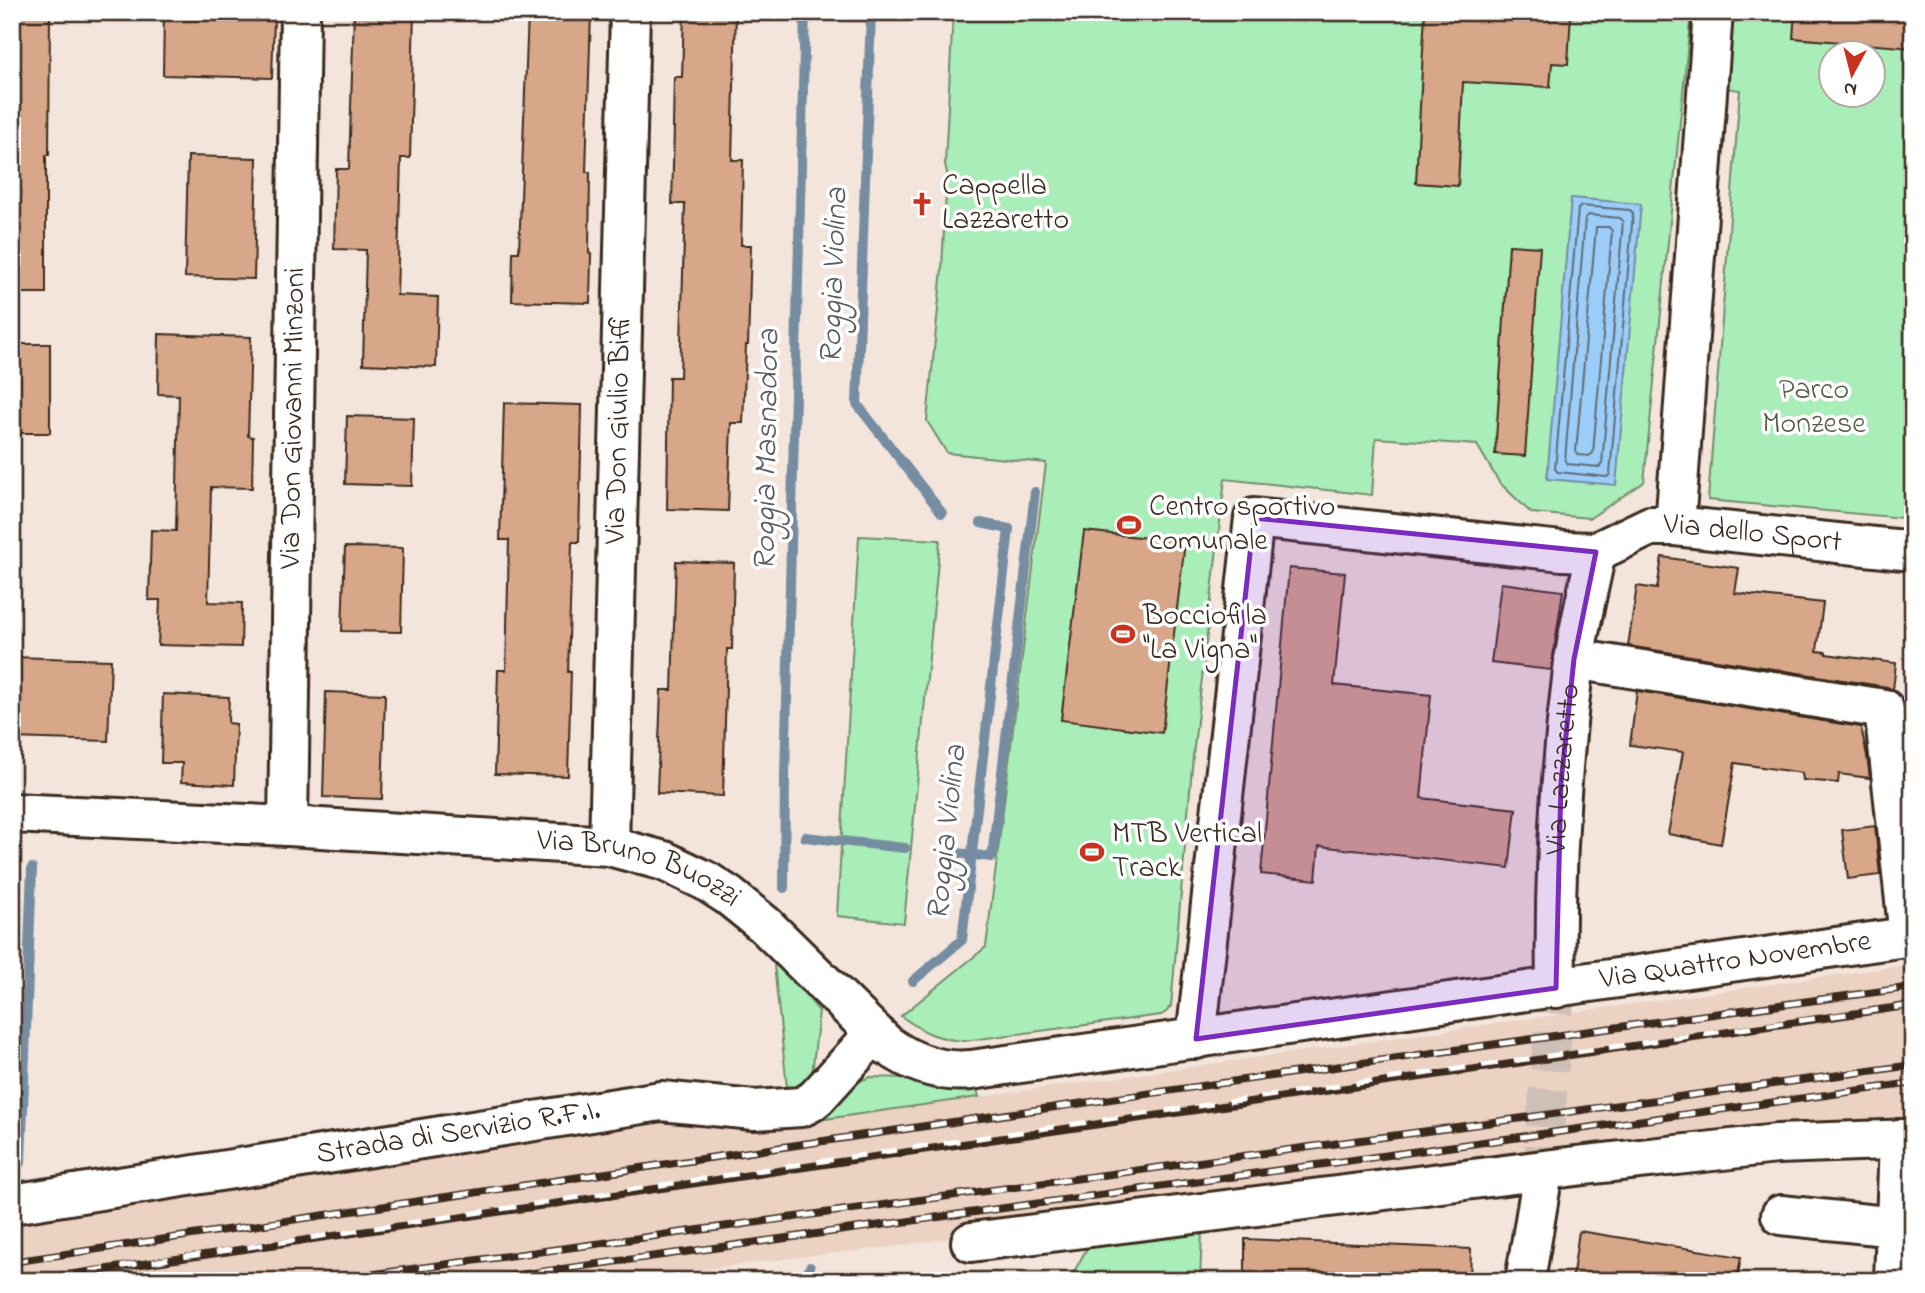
<svg xmlns="http://www.w3.org/2000/svg" width="1925" height="1293" font-family="'Indie Flower',sans-serif">
  <style>
    .built { fill: #ebd2c3 }
    .green { fill: #a9edb8; stroke: #728c6b; stroke-width: 2; fill-rule: evenodd }
    .water { fill: #9bcdf8; stroke: #758ca1; stroke-width: 2 }
    .lines { fill: none; stroke-linecap: round; stroke-linejoin: round }
    .shore { stroke: #616b75; stroke-width: 2 }
    .stream { stroke: #758ca1; stroke-width: 10 }
    .building { fill: #d8a78a; stroke: #3b2a1e; stroke-width: 2 }
    .minor-tunnel { stroke: #cec0b6; stroke-width: 38; stroke-dasharray: 38 19; stroke-linecap: butt }
    .minor-casing { stroke: #3b2a1e; stroke-width: 44 }
    .minor { stroke: #fff; stroke-width: 38 }
    .rail-casing { stroke: #3b2a1e; stroke-width: 8 }
    .rail { stroke: #fff; stroke-width: 5; stroke-dasharray: 16; stroke-linecap: butt }
    .marked { fill: #7b2cbf; fill-opacity: 0.2; stroke: #7b2cbf; stroke-width: 5; stroke-linejoin: round }
    .labels { text-anchor: middle; dominant-baseline: central; stroke-width: 7; stroke-linejoin: round; paint-order: stroke }
    .poi-label { font-size: 30px; fill: #3b2a1e; stroke: #fff; text-anchor: start }
    .park-label { font-size: 30px; fill: #565b44; stroke: #fff }
    .street-label { font-size: 30px; fill: #3b2a1e; stroke: #fff }
    .water-label { font-size: 32px; font-style: italic; fill: #585b5f; stroke: #fff }
  </style>
  <rect width="100%" height="100%" fill="#f3e5dc"/>
  <filter id="ink" filterUnits="userSpaceOnUse"><feTurbulence type="fractalNoise" baseFrequency=".0143" numOctaves="2"/><feDisplacementMap in="SourceGraphic" scale="14" xChannelSelector="R" yChannelSelector="G"/><feConvolveMatrix kernelMatrix="1 2 1 2 8 2 1 2 1" color-interpolation-filters="sRGB"/></filter>
  <g filter="url(#ink)">
    <polygon class="built" points="1913,964 1913,1117 1903,1119 1902,1123 968,1235 885,1248 807,1256 669,1274 666,1281 12,1281 12,1191 658,1087 790,1124"/>
    <g class="green">
      <path d="M953 12H1691L1644 482 1590 518 1531 513 1499 482 1477 445 1376 438 1372 495 1225 479 1193 756 1171 1006 1166 1012 1161 1015 964 1041C937 1039 923 1032 901 1016L986 947 1046 463 947 453 927 421 942 268 947 173 945 164Z"/>
      <path d="M1734 12H1913V519L1708 500 1740 90 1725 88ZM1830 52H1872V94H1830Z"/>
      <polygon points="859,536 940,540 904,923 837,916"/>
      <polygon points="773,956 819,1011 811,1084 788,1097"/>
      <path d="M871 1077 907 1078 976 1086 979 1097 825 1119C827 1104 856 1080 871 1077Z"/>
      <polygon points="1202,1232 1200,1281 1069,1281 1087,1248"/>
    </g>
    <polygon class="water" points="1571,198 1641,204 1616,485 1547,479"/>
    <g class="lines">
      <g class="shore">
        <polygon points="1581,206 1630,210 1633,213 1610,474 1607,477 1558,472 1555,469 1578,209"/>
        <polygon points="1589,215 1620,218 1623,221 1602,464 1599,467 1567,464 1565,461 1585,218"/>
        <polygon points="1596,227 1609,227 1612,231 1593,453 1589,456 1578,455 1576,452"/>
      </g>
      <g class="stream">
        <polyline points="871,12 857,404 942,513"/>
        <polyline points="805,837 905,848"/>
        <polyline points="948,852 992,857 1035,492"/>
        <polyline points="784,888 785,776 805,12"/>
        <polyline points="913,981 962,940 1009,529 981,523"/>
        <polyline points="21,1162 32,868"/>
        <polyline points="804,1281 810,1267"/>
      </g>
    </g>
    <g class="building">
      <polygon points="12,12 50,12 49,155 46,155 46,293 12,293"/>
      <polygon points="354,12 414,12 410,158 401,158 397,295 438,297 436,367 363,364 366,250 334,249 336,169 349,169"/>
      <polygon points="528,12 591,12 586,172 590,172 589,253 591,254 590,303 512,301 513,252 519,252"/>
      <polygon points="684,12 736,12 732,160 743,160 741,245 751,245 748,345 746,345 743,423 731,423 728,511 667,509 669,377 680,377 685,204 672,204 674,128 673,127 674,77 682,77"/>
      <polygon points="1425,12 1571,12 1568,64 1552,63 1550,87 1463,82 1458,186 1416,183"/>
      <polygon points="1795,12 1913,12 1913,48 1793,38"/>
      <polygon points="164,15 274,19 272,78 163,75"/>
      <polygon points="188,156 257,158 254,279 185,277"/>
      <polygon points="1509,245 1540,247 1525,456 1495,454"/>
      <polygon points="159,334 251,337 248,436 253,437 252,488 211,487 208,602 242,603 241,647 158,645 160,600 149,600 151,530 176,531 179,395 158,394"/>
      <rect x="12" y="344" width="38" height="89"/>
      <polygon points="504,403 582,405 579,542 572,542 568,672 571,672 568,776 495,774 498,670 506,670 509,540 500,540"/>
      <polygon points="347,416 414,418 412,486 345,484"/>
      <polygon points="1084,531 1185,542 1162,733 1061,720"/>
      <polygon points="345,547 403,548 401,632 342,631"/>
      <polygon points="1662,557 1739,568 1735,593 1823,603 1817,651 1826,652 1826,654 1896,663 1893,690 1887,687 1628,646 1637,586 1657,589"/>
      <polygon points="676,561 734,563 732,649 727,649 723,796 657,793 661,690 672,690"/>
      <polygon points="1289,568 1345,573 1334,685 1431,695 1421,798 1516,809 1509,868 1319,846 1316,880 1261,874"/>
      <polygon points="1501,583 1563,591 1551,670 1491,663"/>
      <polygon points="12,657 111,660 108,741 12,738"/>
      <polygon points="1637,691 1861,727 1867,756 1870,778 1839,774 1838,783 1803,780 1802,773 1735,763 1721,844 1668,834 1683,752 1630,745"/>
      <polygon points="326,692 385,694 382,799 323,797"/>
      <polygon points="163,694 229,697 228,723 236,724 234,785 181,782 182,763 161,763"/>
      <polygon points="1875,826 1880,875 1848,879 1842,830"/>
      <polygon points="1579,1231 1741,1257 1737,1281 1572,1281"/>
      <polygon points="1245,1239 1471,1249 1470,1281 1245,1281"/>
    </g>
    <g class="lines">
      <polyline class="minor-tunnel" points="1541,1184 1556,988"/>
      <g class="minor-casing">
        <g id="minor">
          <polyline points="1675,526 1713,12"/>
          <polyline points="1574,659 1884,709 1909,937"/>
          <path id="s1" d="M12 813 288 826 609 846 664 861 706 881 729 896 765 925 887 1045C912 1063 939 1073 971 1070L1913 936"/>
          <path id="s2" d="M288 826 300 12"/>
          <path id="s3" d="M609 846 630 12"/>
          <path id="s4" d="M1556 988C1554 879 1560 770 1574 662 1579 625 1589 588 1596 552"/>
          <path id="s5" d="M1196 1039 1254 518 1562 551 1596 552 1650 526H1675L1913 551"/>
          <path id="s6" d="M12 1204 661 1101 754 1110 801 1107 811 1102 817 1097 875 1033"/>
          <polyline points="1781,1215 1896,1227"/>
          <polyline points="971,1242 1576,1166 1777,1144 1913,1139"/>
          <polyline points="1525,1281 1541,1184"/>
          <polyline points="1894,1281 1899,1139"/>
        </g>
      </g>
      <use href="#minor" class="minor"/>
      <g class="rail-casing">
        <g id="rail">
          <path d="M12 1262C645 1167 1278 1072 1913 987"/>
          <path d="M26 1281C654 1185 1283 1092 1913 1005"/>
          <polyline points="324,1281 1913,1065"/>
          <polyline points="474,1281 1913,1083"/>
        </g>
      </g>
      <use href="#rail" class="rail"/>
    </g>
  </g>
  <path class="marked" d="M1254 518 1596 552 1574 659 1561 783 1556 988 1196 1039Z"/>
  <defs>
    <g id="church-bare" transform="scale(1.89)"><path d="M-1.2-6h2.4v3.5h3.3v2.4h-3.3V6h-2.4V-.1h-3.3v-2.4h3.3Z" fill="#c8321e" stroke="#fff" stroke-width="2.5" paint-order="stroke"/></g>
    <g id="stadium-bare" transform="scale(1.89)"><path d="M0-5a6.5 5 0 1 0 0 10a6.5 5 0 1 0 0-10ZM-3.5-1.8h7v3.6h-7Z" fill="#c8321e" stroke="#fff" stroke-width="2.5" paint-order="stroke"/></g>
  </defs>
  <g fill-rule="evenodd">
    <use href="#church-bare" x="922" y="204"/>
    <use href="#stadium-bare" x="1129" y="525"/>
    <use href="#stadium-bare" x="1123" y="634"/>
    <use href="#stadium-bare" x="1092" y="852"/>
  </g>
  <g class="labels">
    <g class="poi-label">
      <text x="942" y="187">Cappella<tspan x="942" dy="34">Lazzaretto</tspan></text>
      <text x="1149" y="508">Centro sportivo<tspan x="1149" dy="34">comunale</tspan></text>
      <text x="1143" y="617">Bocciofila<tspan x="1143" dy="34">"La Vigna"</tspan></text>
      <text x="1112" y="835">MTB Vertical<tspan x="1112" dy="34">Track</tspan></text>
    </g>
    <g class="park-label">
      <text x="1814" y="391">Parco<tspan x="1814" dy="34">Monzese</tspan></text>
    </g>
    <g class="street-label">
      <text stroke="none"><textPath href="#s2" startOffset="408">Via Don Giovanni Minzoni</textPath></text>
      <text stroke="none"><textPath href="#s3" startOffset="416">Via Don Giulio Biffi</textPath></text>
      <text stroke="none"><textPath href="#s5" startOffset="1031">Via dello Sport</textPath></text>
      <text stroke="none"><textPath href="#s4" startOffset="219">Via Lazzaretto</textPath></text>
      <text stroke="none"><textPath href="#s1" startOffset="632">Via Bruno Buozzi</textPath></text>
      <text stroke="none"><textPath href="#s1" startOffset="1808">Via Quattro Novembre</textPath></text>
      <text stroke="none"><textPath href="#s6" startOffset="452">Strada di Servizio R.F.I.</textPath></text>
    </g>
    <g class="water-label">
      <text transform="translate(835 276) rotate(-88)">Roggia Violina</text>
      <text transform="translate(768 450) rotate(-89)">Roggia Masnadora</text>
      <text transform="translate(948 833) rotate(-84)">Roggia Violina</text>
    </g>
  </g>
  <rect width="1925" height="1293" fill="none" stroke="#fff" stroke-width="42"/>
  <rect x="21" y="21" width="1883" height="1251" fill="none" stroke="#3b2a1e" stroke-width="2.5" filter="url(#ink)"/>
  <g transform="translate(1852 74) rotate(187)"><circle r="33" fill="#ffffff" stroke="#b1aaa5" stroke-width="2"/>
  <path d="M0-5L12 26L0 18L-12 26Z" fill="#c8321e"/>
  <text y="-10" font-size="19" font-weight="bold" text-anchor="middle" fill="#3b2a1e">N</text>
  </g>
</svg>
